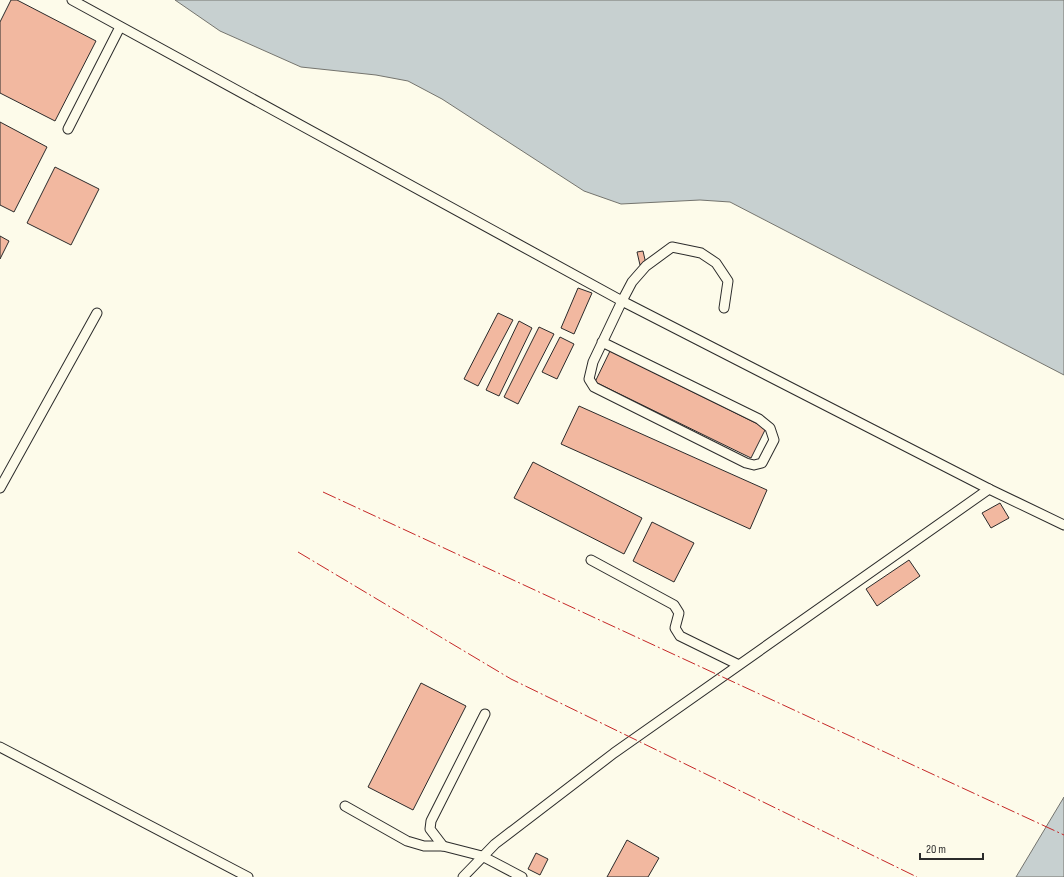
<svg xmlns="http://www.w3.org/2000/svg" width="1064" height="877" font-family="'Sofia Sans Condensed',sans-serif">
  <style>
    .water { fill: #c7d0d0; stroke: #74746e }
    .building { fill: #f2b8a0; stroke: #2b2b2b }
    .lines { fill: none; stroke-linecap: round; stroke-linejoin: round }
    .service-casing { stroke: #2b2b2b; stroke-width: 11 }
    .service { stroke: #fdfbea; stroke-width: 9 }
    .power { stroke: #c62828; stroke-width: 1; stroke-dasharray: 14 3 2 3; stroke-linecap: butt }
  </style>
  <rect width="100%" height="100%" fill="#fdfbea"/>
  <g class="water">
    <polygon points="175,0 1064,0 1064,375 730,202 700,200 621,204 584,191 442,99 408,81 376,75 301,67 220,31"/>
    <polygon points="1064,797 1064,877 1016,877"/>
  </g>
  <g class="building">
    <polygon points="11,0 17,0 96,41 55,121 0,93 0,22"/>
    <polygon points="0,122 47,147 14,212 0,205"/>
    <polygon points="55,167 99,189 71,245 27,223"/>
    <polygon points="0,236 9,241 0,259"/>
    <polygon points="643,251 646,264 640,265 637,252"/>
    <polygon points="578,288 592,293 574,334 561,328"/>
    <polygon points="498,313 513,320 478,386 464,379"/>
    <polygon points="519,321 532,328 499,396 486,390"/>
    <polygon points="539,327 554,334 518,404 504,397"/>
    <polygon points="560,337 574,344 557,379 542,372"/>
    <polygon points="610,351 766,428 751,458 595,382"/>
    <polygon points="579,406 767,490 750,529 561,444"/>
    <polygon points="533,462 642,518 624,554 514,498"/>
    <polygon points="1000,503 1009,518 991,528 982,513"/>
    <polygon points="652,522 694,543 674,582 633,561"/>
    <polygon points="909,560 920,576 877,606 866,589"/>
    <polygon points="421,683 466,706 413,810 368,787"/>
    <polygon points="627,840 659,858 648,877 607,877"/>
    <polygon points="536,853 548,859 540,875 528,869"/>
  </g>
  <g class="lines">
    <g class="service-casing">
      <g id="service">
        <polyline points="72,0 622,301 632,282 646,266 672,247 701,253 716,263 728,281 724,308"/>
        <polyline points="68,129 120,27"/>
        <polyline points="602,342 759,419 770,428 774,440 762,463 754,465 746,463 594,387 589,379 593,362 622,301 989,489 1064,525"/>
        <polyline points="0,488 97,313"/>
        <polyline points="591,560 674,605 679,613 675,628 680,636 737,664"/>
        <polyline points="0,747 248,877"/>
        <polyline points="345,806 407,841 424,846 443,846 482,856 522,877"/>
        <polyline points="443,846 430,829 431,821 485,714"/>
        <polyline points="463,877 495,844 614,753 989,489"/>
      </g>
    </g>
    <use href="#service" class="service"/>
    <g class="power">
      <polyline points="323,492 1064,835"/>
      <polyline points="298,552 511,679 917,877"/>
    </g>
  </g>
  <path d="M920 853v6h63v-6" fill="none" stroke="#2b2b2b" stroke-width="2"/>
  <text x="926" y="853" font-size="12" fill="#2b2b2b" stroke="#fdfbea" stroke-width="3" paint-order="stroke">20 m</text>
</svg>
